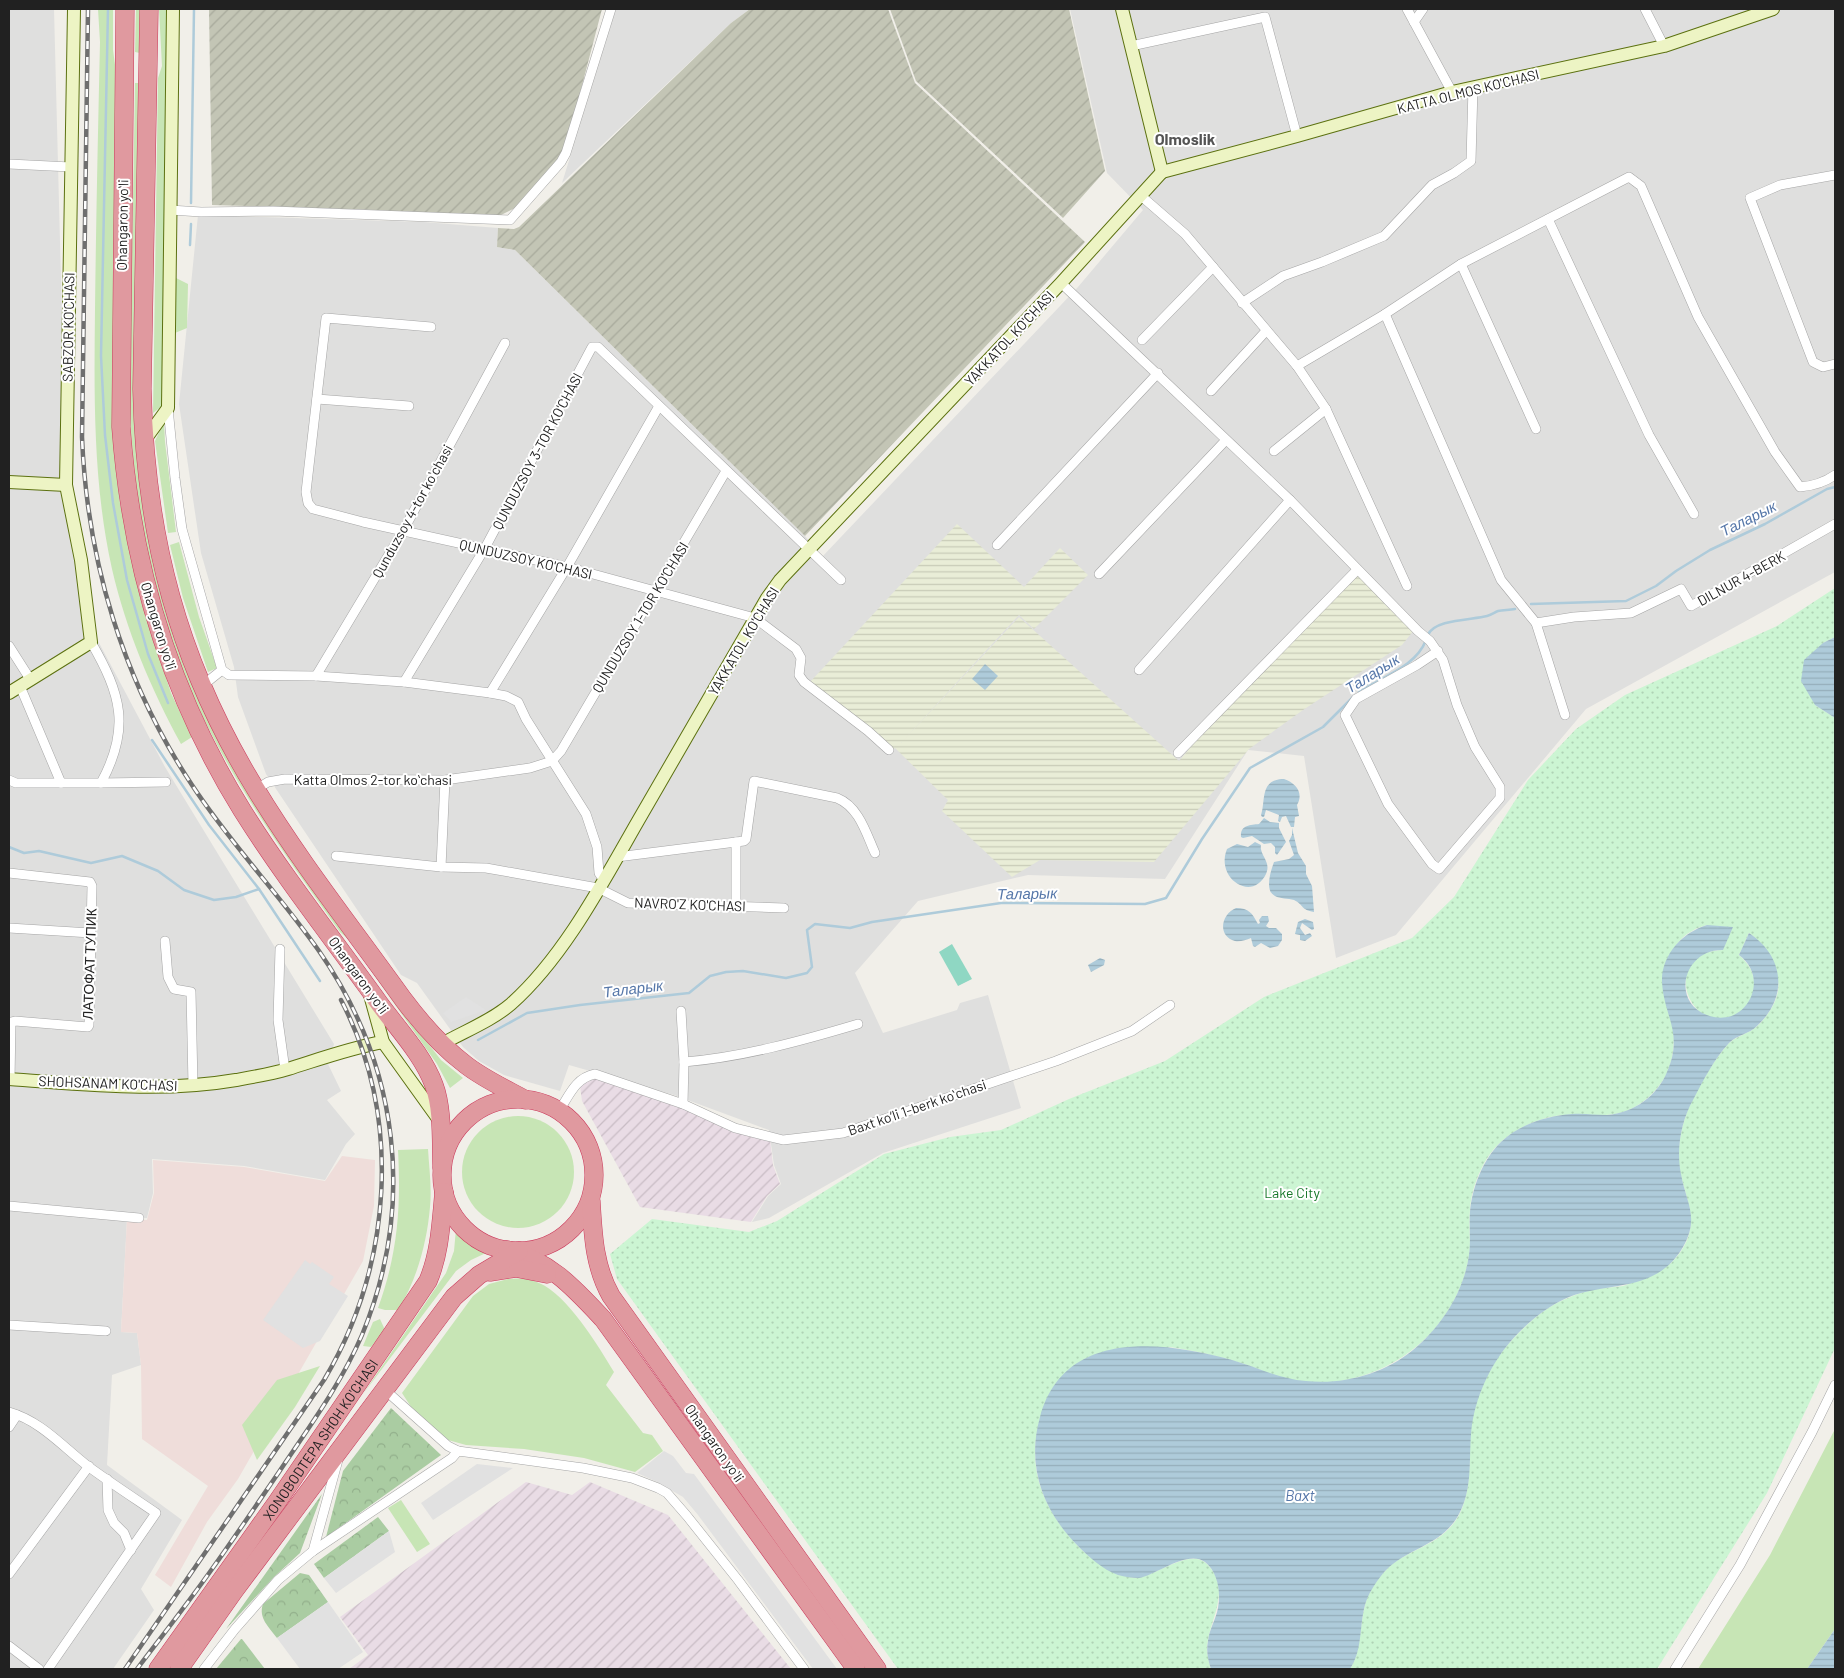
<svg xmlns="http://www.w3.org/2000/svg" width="1844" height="1678" font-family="Barlow,sans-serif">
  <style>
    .residential { fill: #dfdfde }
    .commercial { fill: #efddda }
    .industrial { fill: url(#industrial-furrows) }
    .construction { fill: url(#construction-furrows) }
    .farmland { fill: url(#farmland-rules) }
    .grass { fill: #c7e5b5 }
    .forest { fill: url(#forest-crowns) }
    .park { fill: url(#park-dots) }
    .pitch { fill: #8fd7c3 }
    .parking { fill: #e1e1e1 }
    .water { fill: url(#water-rules) }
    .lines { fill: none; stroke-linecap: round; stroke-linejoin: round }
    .stream { stroke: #aecbda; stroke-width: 2.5 }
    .street-casing { stroke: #a5a5a5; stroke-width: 10 }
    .secondary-casing { stroke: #5c7110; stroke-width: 14 }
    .highway-casing { stroke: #cb3a5c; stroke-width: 19 }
    .street { stroke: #fff; stroke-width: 9 }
    .secondary { stroke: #edf4c4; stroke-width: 12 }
    .highway { stroke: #e0999f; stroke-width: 18 }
    .rail-casing { stroke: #6f6f6f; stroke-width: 4.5 }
    .rail { stroke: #fff; stroke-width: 2.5; stroke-dasharray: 8; stroke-linecap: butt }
    .labels { text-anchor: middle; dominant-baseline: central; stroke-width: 4; stroke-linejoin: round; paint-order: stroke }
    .street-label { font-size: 14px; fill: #212121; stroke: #fff }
    .park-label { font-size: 14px; fill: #177829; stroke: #fff }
    .water-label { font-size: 15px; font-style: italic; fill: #5677a9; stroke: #fff }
    .quarter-label { font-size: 16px; font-weight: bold; fill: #545454; stroke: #fff }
  </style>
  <defs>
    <pattern id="industrial-furrows" width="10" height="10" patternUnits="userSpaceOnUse" patternTransform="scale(1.25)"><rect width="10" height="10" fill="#e9dce5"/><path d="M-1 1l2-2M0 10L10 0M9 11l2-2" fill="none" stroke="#c8bcc4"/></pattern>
    <pattern id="construction-furrows" width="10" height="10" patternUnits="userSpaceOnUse" patternTransform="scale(1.25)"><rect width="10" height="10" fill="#c3c5b5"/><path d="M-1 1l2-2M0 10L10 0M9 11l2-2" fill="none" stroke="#a7a99b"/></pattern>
    <pattern id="farmland-rules" width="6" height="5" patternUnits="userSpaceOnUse" patternTransform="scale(1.25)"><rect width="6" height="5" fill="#e9edd7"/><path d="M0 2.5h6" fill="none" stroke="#c8cbb8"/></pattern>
    <pattern id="forest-crowns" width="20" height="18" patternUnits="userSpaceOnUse" patternTransform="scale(1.25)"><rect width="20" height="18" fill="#aacca2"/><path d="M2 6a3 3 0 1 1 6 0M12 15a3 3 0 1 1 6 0" fill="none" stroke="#92af8b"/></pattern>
    <pattern id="park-dots" width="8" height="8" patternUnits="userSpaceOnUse" patternTransform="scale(1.25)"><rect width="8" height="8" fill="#ccf5d3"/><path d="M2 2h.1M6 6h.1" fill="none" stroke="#afd2b5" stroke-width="1.8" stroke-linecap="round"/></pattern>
    <pattern id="water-rules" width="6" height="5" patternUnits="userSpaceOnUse" patternTransform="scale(1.25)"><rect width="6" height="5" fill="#aecbda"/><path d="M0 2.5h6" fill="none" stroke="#95aebb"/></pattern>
  </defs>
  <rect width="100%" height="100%" fill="#f1efe9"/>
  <g class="residential">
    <polygon points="9,9 54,9 66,474 89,624 165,767 334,1044 328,1064 341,1091 327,1100 355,1134 346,1144 325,1180 244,1166 152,1159 153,1193 147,1218 127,1219 121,1332 137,1333 141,1365 112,1375 107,1465 182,1520 141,1589 154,1610 113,1669 9,1669"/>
    <polygon points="616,9 750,9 731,23 562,183"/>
    <polygon points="1070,9 1835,9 1835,572 1586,709 1396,935 1336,958 1304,756 1248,750 1165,879 1028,875 918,901 855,973 883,1033 957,1010 960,1003 988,995 1021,1108 883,1153 769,1218 752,1222 768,1196 781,1184 774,1165 769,1130 674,1095 569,1065 560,1091 504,1075 479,1061 463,1047 417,983 401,975 266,774 238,697 234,667 201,553 179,404 198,215 424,222 498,228 497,247 515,250 805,536 822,557 1078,287 1143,210 1107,173"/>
  </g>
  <polygon class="commercial" points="342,1156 375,1160 374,1206 363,1261 238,1479 207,1522 171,1587 155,1575 208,1486 142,1439 141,1365 137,1333 121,1332 127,1219 147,1220 154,1193 153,1160 244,1167 325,1181"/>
  <g class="industrial">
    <polygon points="595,1078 770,1139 773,1165 780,1184 767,1196 751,1222 640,1207 582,1101 580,1086 587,1079"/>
    <polygon points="526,1482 572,1495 590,1482 668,1515 791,1669 349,1669 368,1655 340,1617"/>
  </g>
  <g class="construction">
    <polygon points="209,9 602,9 563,158 519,206 495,218 375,210 212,205"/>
    <polygon points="750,9 888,9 915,83 1085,242 805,536 515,250 497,247 498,228 514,229 519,227 731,23"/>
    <polygon points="890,9 1069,9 1105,171 1063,218 916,81"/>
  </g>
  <polygon class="farmland" points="957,524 1024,587 1060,548 1088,575 1034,629 1019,615 901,743 1019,617 1179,761 1195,742 1356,574 1414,630 1402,645 1303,710 1249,749 1154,862 1040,860 1012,877 942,811 948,800 895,748 893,750 810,682"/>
  <g class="grass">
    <path d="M98 9H113V50L116 72 113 437 120 503 143 606 171 693 192 737 181 744C151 689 126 630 112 569 93 484 94 397 95 310 96 221 98 132 100 42Z"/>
    <polygon points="136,9 141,9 140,53 135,52"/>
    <polygon points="159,9 168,9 162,406 153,413 158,78 162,66"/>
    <path d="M135 83H139L135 416 186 663 352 938 423 1037 441 1060 463 1078 450 1088 437 1064 350 941 340 932C288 859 236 788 198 707 161 628 139 531 132 445 128 402 131 357 131 314 132 237 134 160 135 83Z"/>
    <polygon points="176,278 188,284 187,328 175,333"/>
    <polygon points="164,422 165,442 176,532 168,533 155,441"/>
    <polygon points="179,542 199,617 217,668 208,672 183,598 170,545"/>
    <circle cx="518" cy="1172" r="56"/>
    <path d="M428 1149C429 1167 432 1188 430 1207 427 1242 417 1280 398 1310H385L378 1308C398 1253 401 1207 398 1150Z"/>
    <polygon points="456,1229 472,1244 488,1252 471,1260 456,1271 363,1394 446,1273 454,1251"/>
    <path d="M508 1279C519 1278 528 1278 539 1283 567 1294 599 1347 614 1372L606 1385 643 1433 652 1435 663 1451 635 1472 584 1458 524 1449 466 1445 448 1440 413 1410 402 1393 473 1296 489 1284Z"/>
    <polygon points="380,1319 385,1330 371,1347 363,1346 373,1322"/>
    <polygon points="320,1366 295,1407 257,1460 242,1425 277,1380"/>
    <polygon points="1835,1429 1835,1629 1807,1669 1698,1669 1770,1555"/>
    <polygon points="401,1500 430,1544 417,1552 388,1508"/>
  </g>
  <g class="forest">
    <polygon points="391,1408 441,1455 326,1537 343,1471"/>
    <polygon points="322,1494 300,1553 274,1577 226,1629"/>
    <polygon points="378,1517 389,1531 324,1578 314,1564"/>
    <path d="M300 1573 309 1575 328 1602 277 1638C269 1627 258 1618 263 1604Z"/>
    <polygon points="242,1639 265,1669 216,1669 241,1639"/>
  </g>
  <path class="park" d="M1835 588V637L1823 643 1815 705 1835 718V1348L1767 1493 1657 1669H1350C1362 1650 1359 1627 1365 1605 1368 1593 1376 1581 1384 1572 1406 1547 1444 1548 1461 1511 1473 1483 1468 1455 1471 1426 1475 1399 1488 1369 1505 1348 1522 1328 1544 1307 1568 1298 1579 1293 1592 1289 1605 1288 1611 1287 1618 1287 1623 1286 1633 1283 1663 1269 1671 1263 1675 1259 1680 1253 1683 1248 1701 1218 1683 1195 1679 1165 1677 1144 1683 1119 1692 1100 1702 1081 1714 1060 1728 1044 1736 1036 1748 1034 1756 1027 1768 1017 1781 997 1778 981 1776 975 1773 969 1770 963 1765 950 1761 941 1749 933L1739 955C1747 962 1753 970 1754 981 1755 993 1750 1005 1740 1012 1693 1046 1654 952 1723 950L1707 925C1675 933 1664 960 1664 990 1664 998 1668 1007 1670 1015 1676 1034 1675 1054 1667 1073 1657 1093 1638 1110 1615 1114 1596 1117 1576 1113 1556 1116 1537 1119 1517 1128 1502 1141 1484 1156 1472 1185 1470 1209 1469 1222 1470 1235 1470 1247 1468 1279 1451 1312 1429 1335 1391 1374 1334 1392 1280 1378 1268 1374 1257 1368 1244 1364 1220 1356 1195 1351 1170 1347L1052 1389C1025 1442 1030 1490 1069 1536 1087 1557 1103 1569 1130 1577 1150 1583 1189 1544 1208 1565 1230 1589 1213 1613 1208 1640 1206 1650 1208 1660 1211 1669H898L617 1279 610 1254 652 1219 749 1232 777 1221 884 1154 950 1137 1001 1130 1069 1099 1165 1061 1264 997 1412 938 1454 897 1528 780 1576 729 1625 695 1777 626Z"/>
  <polygon class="pitch" points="952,944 972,979 958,986 939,952"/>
  <g class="parking">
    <polygon points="466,997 486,1010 451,1022 443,1013"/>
    <polygon points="305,1260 310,1264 312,1262 334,1277 329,1284 348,1296 320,1341 303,1348 263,1320"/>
    <polygon points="664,1451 673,1456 686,1473 694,1474 837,1669 813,1669 698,1515 683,1497 657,1482 637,1473"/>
    <polygon points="477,1464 513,1468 433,1520 421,1503"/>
    <polygon points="389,1531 395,1552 336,1593 324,1578"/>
    <polygon points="328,1602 363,1652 338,1669 300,1669 277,1638"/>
  </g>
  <g class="water">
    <polygon points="1835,637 1835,718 1815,705 1801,681 1804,660 1823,643"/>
    <polygon points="985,664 998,676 985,690 972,679"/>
    <path d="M1284 779C1296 783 1304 793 1297 805L1299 816 1295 817 1294 827H1291L1286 816 1282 817 1280 822 1278 821 1279 815 1266 810 1264 817H1262L1261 815C1266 802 1259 779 1284 779Z"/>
    <path d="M1264 818 1270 822 1279 823V828L1286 842 1277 855 1275 853V847L1271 843 1264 844 1252 836 1243 838 1241 837C1240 825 1250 825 1259 824Z"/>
    <path d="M1292 828 1298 853 1306 866V874L1312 886 1314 912C1301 910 1304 905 1294 900 1288 898 1280 899 1275 896 1264 891 1271 870 1274 862L1289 859 1294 855 1289 841 1292 835Z"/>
    <path d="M1255 842 1261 845C1259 855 1272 862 1266 874 1252 903 1215 878 1227 849L1237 844 1248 847Z"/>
    <path d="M1236 908C1249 908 1252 913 1258 924L1260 923 1259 920 1262 916H1268L1269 921 1266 926 1269 928H1276L1282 934V940L1278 946 1270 948 1261 943 1255 947 1253 946 1251 938C1246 940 1240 942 1235 941 1217 936 1221 914 1236 908Z"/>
    <polygon points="1305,919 1313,922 1314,929 1312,930 1302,923 1300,928 1305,935 1310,933 1312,936 1305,941 1300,940 1300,935 1295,934 1298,922"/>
    <path d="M1707 925 1733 927 1723 950C1684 949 1670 1001 1707 1015 1745 1030 1772 979 1739 955L1749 933C1784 956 1789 997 1757 1026 1749 1034 1737 1035 1729 1043 1714 1059 1703 1081 1693 1100 1681 1121 1676 1150 1681 1174 1686 1203 1700 1217 1683 1247 1656 1293 1611 1281 1569 1297 1545 1307 1522 1327 1506 1347 1487 1371 1473 1404 1471 1435 1469 1461 1472 1486 1461 1510 1444 1548 1403 1547 1381 1576 1375 1584 1368 1594 1365 1605 1359 1627 1363 1649 1350 1669H1211C1208 1660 1206 1651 1208 1641 1209 1630 1216 1619 1218 1608 1221 1593 1218 1572 1205 1562 1188 1549 1156 1575 1139 1578 1132 1578 1125 1577 1118 1575 1102 1569 1090 1558 1078 1546 1043 1511 1026 1466 1040 1417 1064 1328 1163 1341 1232 1360 1257 1367 1279 1379 1306 1381 1343 1385 1384 1374 1413 1350 1441 1327 1464 1292 1469 1255 1471 1241 1469 1226 1470 1212 1472 1188 1483 1159 1501 1142 1520 1124 1546 1116 1572 1114 1584 1113 1595 1115 1607 1115 1634 1113 1657 1096 1667 1072 1684 1033 1664 1017 1662 982 1661 955 1683 932 1707 925Z"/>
    <polygon points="1100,958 1105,960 1104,965 1091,972 1088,965"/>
    <polygon points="1835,1629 1835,1669 1807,1669"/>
  </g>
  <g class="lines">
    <g class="stream">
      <polyline points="108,9 101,356 105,435 113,503 127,580 148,654 168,703"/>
      <polyline points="191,203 194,9"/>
      <polyline points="190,245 191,224"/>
      <polyline points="1531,604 1626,601 1656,586 1676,571 1710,550 1765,524 1827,489 1835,487"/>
      <path d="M1428 635C1434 619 1473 620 1487 616 1491 615 1495 612 1498 611 1503 610 1509 610 1515 609"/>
      <path d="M1359 692C1381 677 1416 667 1426 640"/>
      <polyline points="152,740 209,825 259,889"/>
      <polyline points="9,847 24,853 39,851 91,863 122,856 158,871 184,890 214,900 236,897 259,889 320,981"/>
      <polyline points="478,1040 527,1013 580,1005 689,993 710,976 726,972 743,971 786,978 807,973 812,967 807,930 815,924 850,928 872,922 1001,903 1145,904 1166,898 1202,839 1250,768 1323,727 1353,697"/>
    </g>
    <g class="street-casing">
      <g id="street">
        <polyline points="1407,9 1452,92"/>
        <polyline points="1645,9 1664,46"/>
        <polyline points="1414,22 1423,9"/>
        <polyline points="1131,46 1265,17 1297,136"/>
        <polyline points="9,164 71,167"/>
        <polyline points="1835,175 1780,185 1750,198 1813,362 1823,367 1835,364"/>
        <polyline points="1140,195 1185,234 1297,366 1326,409 1407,586"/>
        <polyline points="170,210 201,212 273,211 510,220 561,162 566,153 611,9"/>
        <polyline points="1548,219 1649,435 1694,514"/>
        <polyline points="1461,264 1536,429"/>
        <polyline points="1061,283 1290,500 1418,631 1430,641 1443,660 1457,705 1475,747 1500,787 1500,798 1439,869 1432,864 1388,804 1345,715 1356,699 1417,665 1438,651"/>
        <polyline points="1242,303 1283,276 1322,262 1384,236 1432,185 1454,173 1471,161 1473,87"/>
        <polyline points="1385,314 1501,580 1536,623 1565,715"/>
        <polyline points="431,327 326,318 306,492 308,503 313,509 363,522 567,567 755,618 796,649 801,658 799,675 804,682 868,731 889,750"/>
        <polyline points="1142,340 1213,267"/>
        <path d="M1297 366 1385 314 1461 264 1629 177 1641 186 1698 317 1775 452 1800 487C1812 486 1825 482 1835 475"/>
        <polyline points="1211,391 1266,331"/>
        <polyline points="317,399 409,406"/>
        <polyline points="168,408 175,478 182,529 222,670 229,675 316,676 404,682 490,693 506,696 518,702 526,719 586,814 597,847 599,873 603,879"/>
        <polyline points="1274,451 1326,409"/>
        <polyline points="997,545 1158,373"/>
        <polyline points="1099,574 1226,440"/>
        <polyline points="1536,623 1574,617 1631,613 1681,589 1691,606 1835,524"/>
        <polyline points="9,646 30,679"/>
        <polyline points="1139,670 1290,500"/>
        <polyline points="316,676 403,531 505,343"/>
        <polyline points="404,682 485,548 592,347 598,347 841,580"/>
        <polyline points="20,686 61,783"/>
        <polyline points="202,686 222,670"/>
        <polyline points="490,693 567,567 659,406"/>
        <polyline points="1178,753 1357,570"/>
        <path d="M9 780 16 783H101C131 728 121 694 91 642"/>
        <polyline points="101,783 166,782"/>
        <polyline points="255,790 268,782 285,779 445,780 530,768 552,761 561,751 726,471"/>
        <polyline points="736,842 736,906"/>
        <polyline points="336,856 441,867 486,868 598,888 628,903 784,908"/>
        <path d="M617 857 744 841 746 839 754 781 837 798C859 807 866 833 875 853"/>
        <polyline points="441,867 445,780"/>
        <polyline points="9,873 90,882 92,886 89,1025 88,1027 15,1021 11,1022 10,1080"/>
        <polyline points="9,928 91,933"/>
        <polyline points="165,941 168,977 174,989 191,992 193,1085"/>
        <polyline points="280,949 278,1020 285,1070"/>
        <polyline points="681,1011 684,1062 683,1104"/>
        <path d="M684 1062C743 1057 801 1041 858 1024"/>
        <path d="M559 1111C569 1096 575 1078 595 1074L683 1104 735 1128 783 1140 843 1133 1056 1061 1132 1031 1170 1005"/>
        <polyline points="9,1206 139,1218"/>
        <polyline points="9,1325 106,1331"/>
        <polyline points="384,1389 448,1446 458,1451"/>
        <path d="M9 1412C41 1421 63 1447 89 1467 111 1483 134 1498 156 1513L48 1669"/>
        <polyline points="9,1427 17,1415"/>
        <polyline points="107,1479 108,1510 114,1523 124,1533 131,1550"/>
        <polyline points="313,1551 338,1460"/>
        <polyline points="9,1574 89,1466"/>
        <polyline points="9,1646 39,1669"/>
        <polyline points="204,1669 235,1629 278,1580 313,1551 452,1458 458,1451 583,1468 632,1478 658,1488 667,1493 687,1516 738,1580 804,1669"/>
        <polyline points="1675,1669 1740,1565 1812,1432 1835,1385"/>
      </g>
    </g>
    <g class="secondary-casing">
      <g id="secondary">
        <polyline points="1122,9 1162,172"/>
        <polyline points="1162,172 1297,136 1452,92 1664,46 1773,9"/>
        <polyline points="144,441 168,408 173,9"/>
        <polyline points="9,482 66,485"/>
        <polyline points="9,693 91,642 81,560 66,485 74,9"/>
        <polyline points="370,995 383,1042 439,1120"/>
        <path d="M442 1044C465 1031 491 1021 511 1004 564 957 603 882 638 821 681 747 724 672 767 598L780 580 1061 283 1162 172"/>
        <path d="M9 1079C84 1084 161 1093 236 1080 253 1077 271 1074 288 1069 320 1059 350 1048 383 1042"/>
      </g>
    </g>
    <g class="highway-casing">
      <g id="highway">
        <path d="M125 9 121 427C131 563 170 694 242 810 284 877 333 939 379 1003 398 1029 423 1055 434 1085 443 1109 441 1142 442 1168"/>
        <path d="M149 9 142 389C145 536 178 662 255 788 299 861 353 929 403 999 421 1023 442 1047 466 1065 484 1079 506 1089 526 1100"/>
        <circle cx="518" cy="1175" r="76"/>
        <path d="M591 1201C593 1234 594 1266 611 1296L877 1669"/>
        <path d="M507 1250C550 1261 574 1288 603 1319L856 1669"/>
        <polyline points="490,1272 516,1268 547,1274"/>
        <path id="s1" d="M158 1669 277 1502 428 1281C440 1253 441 1223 444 1192"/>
        <polyline points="179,1669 234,1591 454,1297 479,1275 519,1251"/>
      </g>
    </g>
    <use href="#street" class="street"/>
    <use href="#secondary" class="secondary"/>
    <use href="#highway" class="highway"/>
    <g class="rail-casing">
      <g id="rail">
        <path d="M88 9 82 437C87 561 123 681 192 785 230 843 279 894 319 951 399 1066 416 1204 362 1335 341 1384 309 1427 279 1472 257 1504 235 1537 212 1569 188 1603 162 1636 137 1669"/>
        <path d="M125 1669 324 1380C392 1266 403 1119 341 1000"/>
      </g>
    </g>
    <use href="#rail" class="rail"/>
  </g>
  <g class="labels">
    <g class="street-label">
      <text transform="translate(1468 91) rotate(-14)">KATTA OLMOS KO'CHASI</text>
      <text transform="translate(122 225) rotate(-89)">Ohangaron yoʻli</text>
      <text transform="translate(68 327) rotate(-89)">SABZOR KO'CHASI</text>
      <text transform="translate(1009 338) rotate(-47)">YAKKATOL KO'CHASI</text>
      <text transform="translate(537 451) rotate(-62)">QUNDUZSOY 3-TOR KO'CHASI</text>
      <text transform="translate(412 511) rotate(-61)">Qunduzsoy 4-tor koʻchasi</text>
      <text transform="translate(526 559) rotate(13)">QUNDUZSOY KO'CHASI</text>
      <text transform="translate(1741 578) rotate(-29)">DILNUR 4-BERK</text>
      <text transform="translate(640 617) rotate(-59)">QUNDUZSOY 1-TOR KO'CHASI</text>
      <text transform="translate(159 626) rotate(73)">Ohangaron yoʻli</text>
      <text transform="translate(743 641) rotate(-59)">YAKKATOL KO'CHASI</text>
      <text x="373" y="779">Katta Olmos 2-tor koʻchasi</text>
      <text transform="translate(690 904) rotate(2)">NAVRO'Z KO'CHASI</text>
      <text transform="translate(89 964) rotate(-88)">ЛАТОФАТ ТУПИК</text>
      <text transform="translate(359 975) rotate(54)">Ohangaron yoʻli</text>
      <text transform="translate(108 1083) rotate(2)">SHOHSANAM KO'CHASI</text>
      <text transform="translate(917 1107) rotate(-19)">Baxt ko‘li 1-berk koʻchasi</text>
      <text stroke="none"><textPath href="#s1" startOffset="281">XONOBODTEPA SHOH KO'CHASI</textPath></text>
      <text transform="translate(715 1443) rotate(55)">Ohangaron yoʻli</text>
    </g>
    <g class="park-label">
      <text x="1292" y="1192">Lake City</text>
    </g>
    <g class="water-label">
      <text transform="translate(1748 518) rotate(-27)">Таларык</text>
      <text transform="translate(1372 673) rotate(-32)">Таларык</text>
      <text transform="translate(1027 893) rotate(-1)">Таларык</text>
      <text transform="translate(633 988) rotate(-7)">Таларык</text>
      <text x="1300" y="1495">Baхt</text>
    </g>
    <g class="quarter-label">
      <text x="1185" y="138">Olmoslik</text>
    </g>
  </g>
  <rect width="1844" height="1678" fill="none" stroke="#212121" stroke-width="20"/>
</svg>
